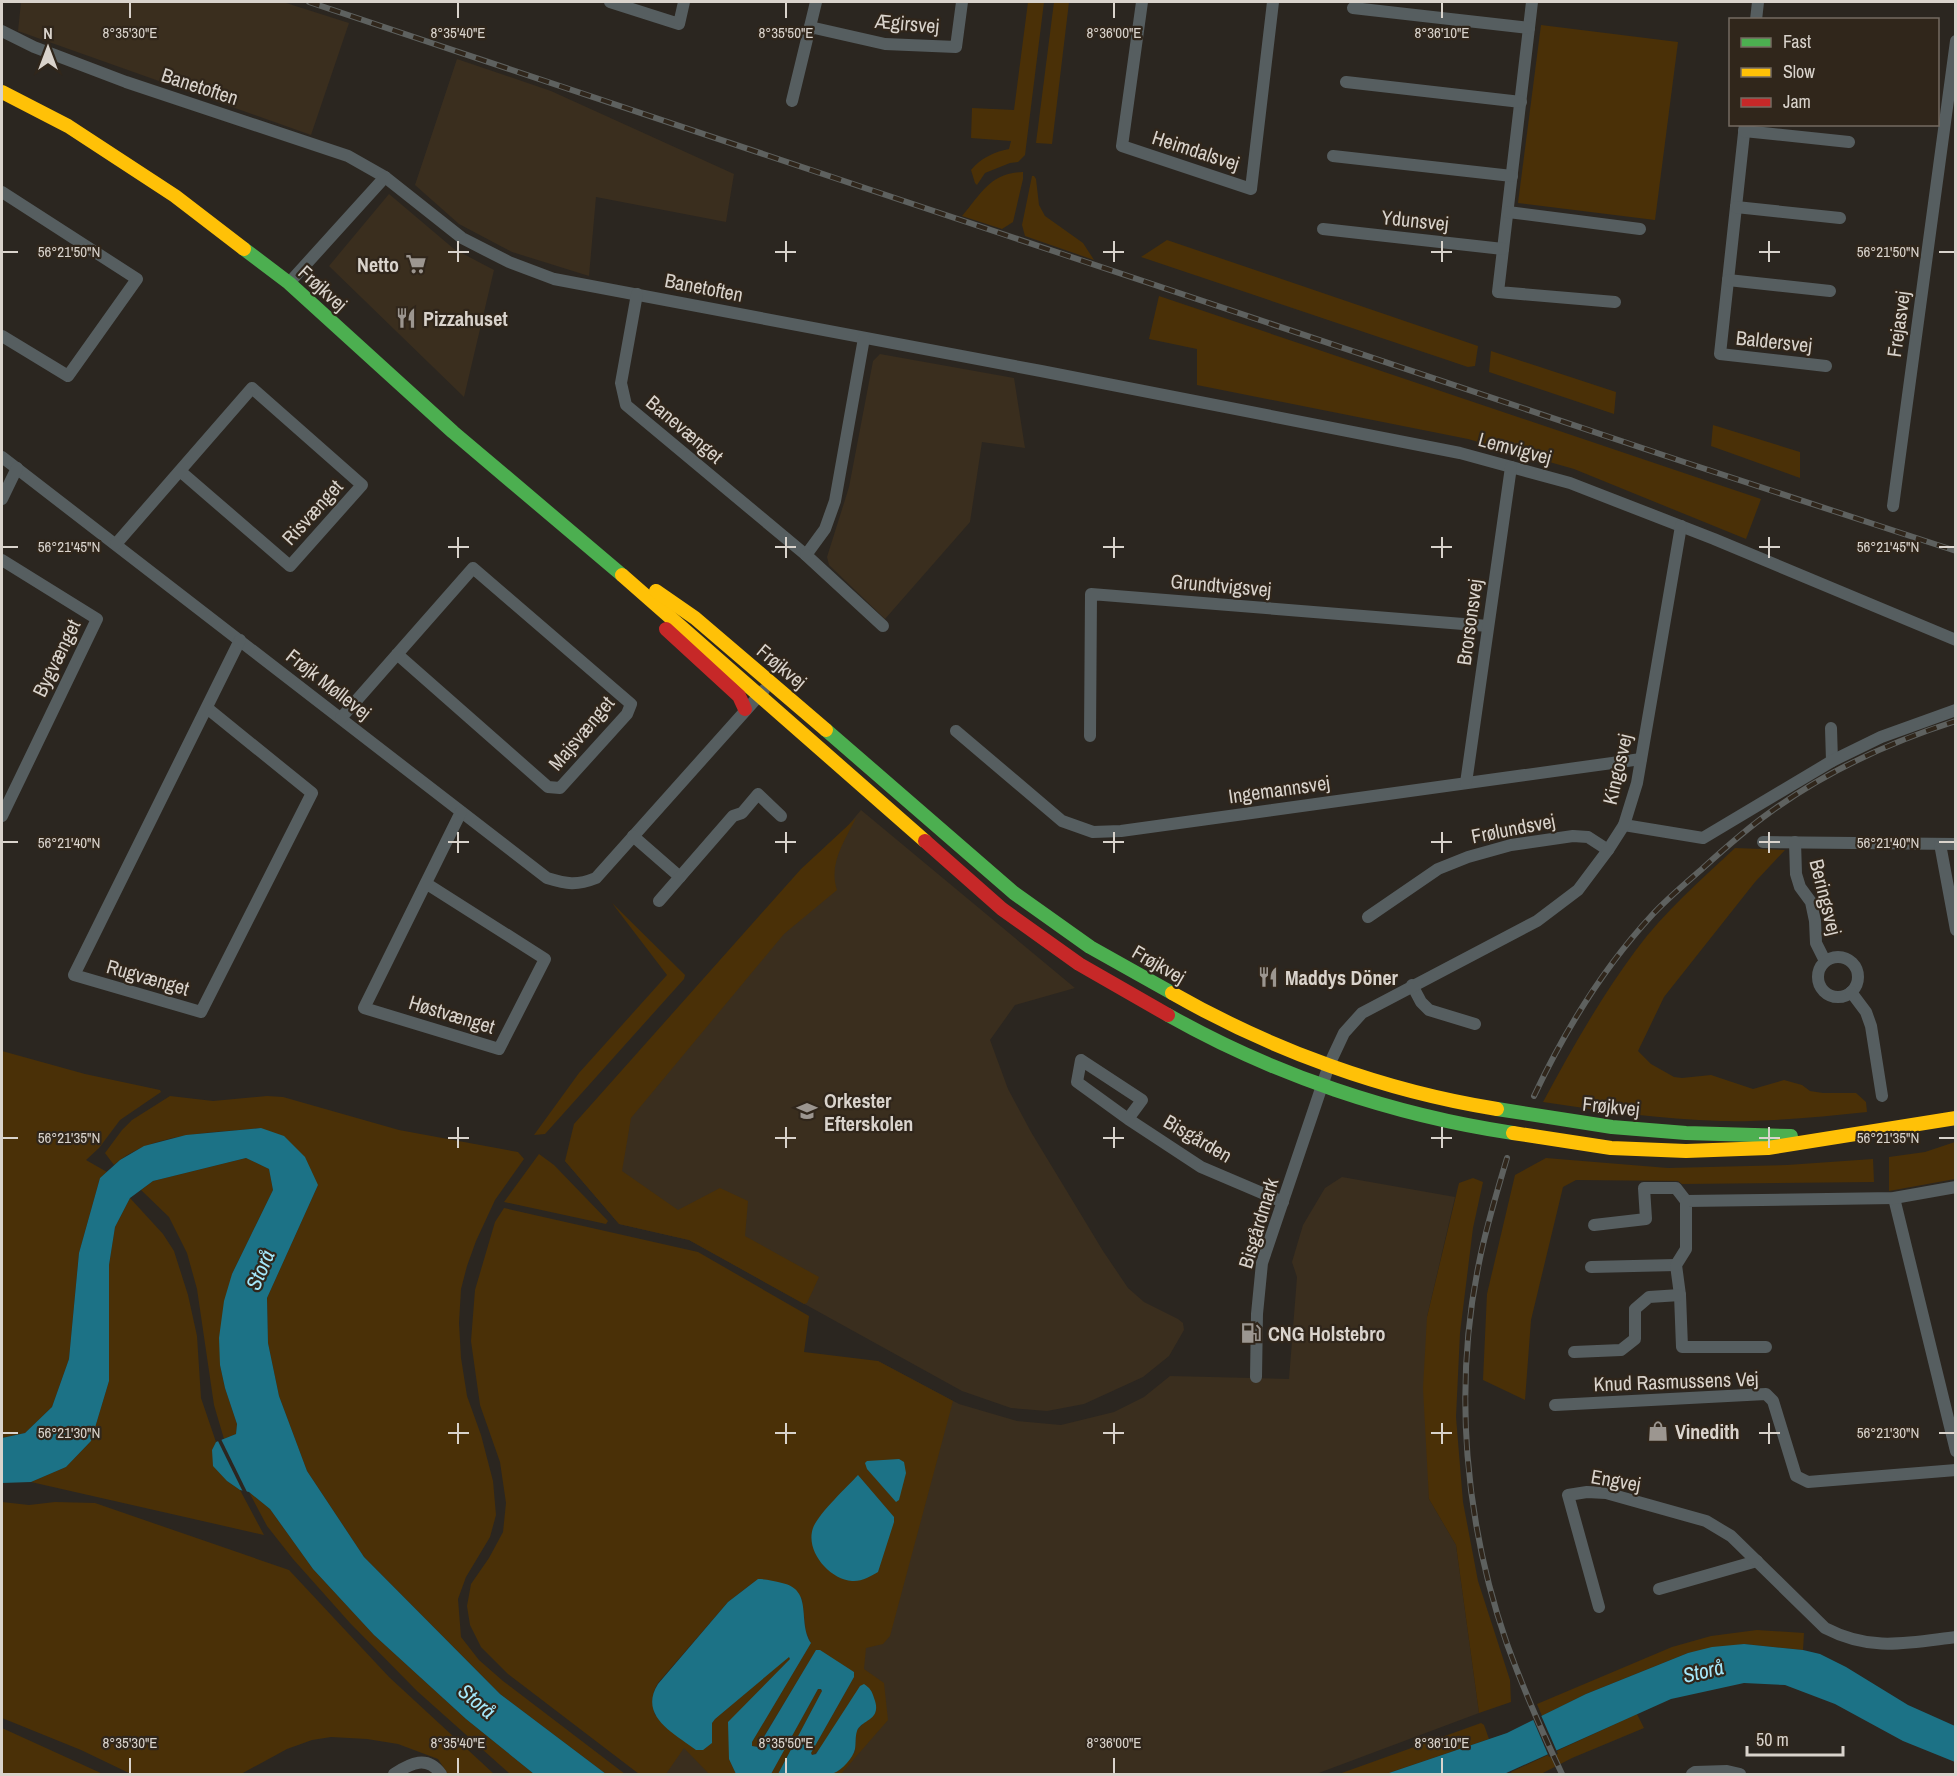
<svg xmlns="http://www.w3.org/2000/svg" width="1957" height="1776" font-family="'Archivo Narrow',sans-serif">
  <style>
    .built { fill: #3a2e1e }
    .green { fill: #4a3007; fill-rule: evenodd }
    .water { fill: #1c7286 }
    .pier { fill: #2b2620 }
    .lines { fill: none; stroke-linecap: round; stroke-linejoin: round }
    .street { stroke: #565e60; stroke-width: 12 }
    .fast { stroke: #4caf50; stroke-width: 14 }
    .slow { stroke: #ffc107; stroke-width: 14 }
    .jam { stroke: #c62828; stroke-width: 14 }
    .rail-casing { stroke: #5e615f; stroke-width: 6 }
    .rail { stroke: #30261b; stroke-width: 4; stroke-dasharray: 11; stroke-linecap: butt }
    .ticks { fill: none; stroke: #d9d3cc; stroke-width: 2 }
    .labels { text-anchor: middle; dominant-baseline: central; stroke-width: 4.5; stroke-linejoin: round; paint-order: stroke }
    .street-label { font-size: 20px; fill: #d9d3cc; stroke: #30261b }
    .poi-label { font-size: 20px; font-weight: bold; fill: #d9d3cc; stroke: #30261b; text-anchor: start }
    .water-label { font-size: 21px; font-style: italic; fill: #a5e8fb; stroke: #30261b }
    .ticks-label { font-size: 15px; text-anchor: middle; fill: #d9d3cc; stroke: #30261b; stroke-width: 4.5; stroke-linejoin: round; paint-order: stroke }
  </style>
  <rect width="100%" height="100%" fill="#2b2620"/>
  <g class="built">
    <polygon points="21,2 283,2 349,23 311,135 18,31"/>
    <polygon points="457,59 551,91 734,174 726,222 596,197 589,276 512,252 459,224 415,185"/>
    <polygon points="389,194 454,249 494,270 464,397 329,266"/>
    <polygon points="880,354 1014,378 1025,448 982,442 970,522 885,619 829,565 827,557 849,487 873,361"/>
    <polygon points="861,810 1075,988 1015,1005 990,1040 1008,1089 1031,1132 1103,1251 1128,1288 1144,1302 1178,1319 1183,1323 1184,1330 1169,1356 1143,1377 1084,1404 1047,1411 1011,1408 962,1391 689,1240 619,1224 565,1161"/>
    <polygon points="1342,1177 1455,1197 1427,1317 1429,1499 1456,1545 1479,1713 1316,1774 639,1774 878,1361 959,1404 1017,1421 1061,1425 1114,1412 1144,1397 1170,1376 1289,1379 1297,1277 1292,1262 1303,1225 1325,1188"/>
  </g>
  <g class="green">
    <path d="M1028 2H1044L1025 155 1018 162 1010 163 985 173 977 185 975 183 971 170C981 158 994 152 1009 149L1011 141 971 138 972 108 1014 110Z"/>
    <polygon points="1054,2 1069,2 1052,144 1036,143"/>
    <polygon points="1541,25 1678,42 1655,220 1518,203"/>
    <path d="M1023 172V179L1013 222 1002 229 962 216C982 193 990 173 1023 172Z"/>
    <polygon points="1032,176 1034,176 1036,179 1039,205 1045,216 1083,243 1094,260 1025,236 1022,225"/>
    <polygon points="1167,240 1478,346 1475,366 1468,367 1141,257"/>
    <polygon points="1159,296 1761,499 1746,539 1574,469 1468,439 1197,385 1197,349 1149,339"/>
    <polygon points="1491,351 1616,392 1614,414 1489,372"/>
    <polygon points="1713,425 1800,452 1800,478 1711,446"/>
    <path d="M856 818C845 840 828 864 837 890L784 934 631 1118 622 1171 678 1210 720 1188 748 1201 745 1236 819 1277 807 1303 804 1304 689 1240 619 1224 565 1161 574 1124 801 869Z"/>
    <path d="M1735 848 1785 850 1755 882 1664 997 1638 1051 1651 1064 1674 1077 1682 1078 1711 1075 1753 1089 1784 1080 1802 1085 1810 1091 1823 1093H1856L1866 1102 1867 1112C1818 1117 1769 1122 1721 1121 1661 1119 1602 1111 1543 1102 1571 1050 1601 997 1636 950 1664 912 1701 880 1735 848Z"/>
    <polygon points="612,903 685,975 684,979 545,1134 534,1135 579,1073 667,975"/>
    <polygon points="2,1051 85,1074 160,1090 161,1092 120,1120 99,1148 86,1160 107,1172 100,1178 79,1253 69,1359 52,1407 25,1433 2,1438"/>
    <path d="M170 1096 213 1101 267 1096 283 1097 399 1130 518 1152 524 1159 495 1200 476 1241 467 1266 461 1289 459 1323 461 1358 467 1396 481 1435 493 1481 496 1515 490 1537 466 1577 458 1599 461 1637 479 1660 503 1681 625 1774H606L500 1694 364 1557 307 1471 279 1396 268 1343 267 1298 318 1185 261 1128C215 1133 150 1132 114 1165L105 1153 122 1130 132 1120Z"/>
    <polygon points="1955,1142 1955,1179 1889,1191 1889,1157 1925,1152"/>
    <polygon points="539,1154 554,1165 608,1221 606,1224 504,1202"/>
    <polygon points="246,1158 269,1169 273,1190 232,1274 220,1365 225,1388 237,1424 236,1434 224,1439 214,1405 197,1289 187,1253 169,1217 141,1190 153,1181"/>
    <polygon points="1546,1158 1668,1168 1787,1165 1873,1159 1874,1182 1682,1184 1678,1181 1576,1180 1563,1187 1531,1320 1525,1400 1483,1380 1487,1294 1515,1175"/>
    <polygon points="1473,1178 1483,1182 1473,1228 1460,1333 1456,1417 1463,1502 1478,1581 1510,1680 1511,1702 1479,1713 1456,1545 1429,1499 1423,1388 1427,1317 1459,1183"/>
    <polygon points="130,1198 163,1234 174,1251 188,1295 197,1336 201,1398 216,1442 212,1450 227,1481 240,1490 264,1535 31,1482 66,1467 91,1441 109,1381 109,1265 115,1227"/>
    <path d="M504 1208 698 1252 809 1316 804 1352 878 1361 953 1401 890 1636 883 1644 866 1648 864 1669 884 1683 888 1720 841 1774H831L837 1771 855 1752 856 1731 876 1711 812 1755 811 1753 854 1677 816 1651 757 1747 752 1746V1742L811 1643 806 1631 802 1598 758 1579 728 1602 658 1683C651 1695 652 1702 655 1715L712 1743V1723L715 1719 788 1657 790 1658 729 1759 736 1774H709L684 1748 666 1774H639L508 1674 481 1647 470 1625 467 1606 471 1584 489 1558 503 1532 506 1503 500 1462 480 1405 471 1341 475 1290 495 1222ZM858 1475 894 1518 878 1572 819 1518Z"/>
    <polygon points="249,1492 270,1509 313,1569 374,1635 466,1719 534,1774 510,1774 417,1691 350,1623 293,1559 267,1526"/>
    <polygon points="2,1502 29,1505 55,1502 95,1503 289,1570 389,1677 494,1774 448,1774 438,1759 398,1744 367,1739 331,1737 312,1740 287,1749 241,1774 131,1774 81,1750 2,1718"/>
    <polygon points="1757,1630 1804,1633 1803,1650 1744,1644 1688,1653 1586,1694 1542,1716 1537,1704 1672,1647 1711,1636"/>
    <polygon points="818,1689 822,1691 778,1774 771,1774"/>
    <polygon points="1637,1714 1644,1728 1572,1758 1541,1774 1512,1774 1511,1772"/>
    <polygon points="1481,1723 1484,1725 1489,1739 1386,1774 1339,1774"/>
    <polygon points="2,1728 103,1774 2,1774"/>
  </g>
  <g class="water">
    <polygon points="261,1128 284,1136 305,1157 318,1185 267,1298 268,1343 279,1396 307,1471 364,1557 500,1694 606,1774 534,1774 466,1719 374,1635 313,1569 270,1509 249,1492 240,1490 227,1481 213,1466 212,1450 216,1442 236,1434 237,1424 225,1388 220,1365 219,1338 224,1301 232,1274 273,1190 269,1169 246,1158 153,1181 130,1198 115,1227 109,1265 109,1381 91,1441 66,1467 31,1482 2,1483 2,1438 25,1433 52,1407 69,1359 79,1253 100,1178 120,1160 144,1146 186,1135"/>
    <polygon points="899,1459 904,1462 906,1473 899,1500 896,1502 867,1469 865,1463 867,1461"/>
    <path d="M858 1475 894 1517V1522L878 1572C871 1576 861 1582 852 1581 829 1579 805 1551 813 1528 818 1514 847 1487 858 1475Z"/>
    <path d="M758 1579C766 1579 774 1581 782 1583 814 1590 797 1622 811 1643L752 1742V1746L758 1747 816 1650H820L854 1672V1677L811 1753 812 1755 816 1754 860 1686 864 1684C870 1688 872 1691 874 1698 883 1721 861 1719 857 1731 855 1737 856 1744 855 1749 853 1758 842 1770 834 1773 824 1776 790 1775 778 1774L822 1691 821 1689H818L771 1774H736L729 1759 728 1722 790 1659 789 1657 715 1719 712 1723V1743L703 1750H696C674 1733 638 1716 658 1684L728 1602Z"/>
    <polygon points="1744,1644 1803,1650 1820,1654 1846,1667 1908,1705 1955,1726 1955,1762 1903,1741 1835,1704 1785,1685 1744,1683 1671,1699 1504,1774 1386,1774 1507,1733 1586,1694 1688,1653 1712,1647"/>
  </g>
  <g class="pier">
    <polygon points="220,1437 248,1494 244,1494 217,1439"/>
    <polygon points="1540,1713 1558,1754 1549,1757 1532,1717"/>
  </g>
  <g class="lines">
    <g class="street">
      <polyline points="610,2 679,24 684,2"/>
      <polyline points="1142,2 1122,146 1251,189 1273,2"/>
      <polyline points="1532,2 1498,292 1615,302"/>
      <polyline points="1353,8 1529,28"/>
      <polyline points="1756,20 1758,2"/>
      <polyline points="810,27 885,44 956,47 962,2"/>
      <polyline points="2,31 34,47 126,82 348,156 385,177 462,238 509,262 554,279 1041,371 1460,453 1570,483 1714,539 1956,640"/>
      <polyline points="1346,82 1521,102"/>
      <polyline points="792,101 816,2"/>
      <polyline points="1745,124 1720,354 1826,366"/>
      <polyline points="1744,131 1849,142"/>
      <polyline points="1333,156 1512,176"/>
      <polyline points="2,192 137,279 68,376 2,336"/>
      <polyline points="1736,207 1840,218"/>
      <polyline points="1508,212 1640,229"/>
      <polyline points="1323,229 1503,249"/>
      <polyline points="1728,280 1830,291"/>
      <polyline points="289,283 385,177"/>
      <polyline points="637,294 621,383 626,405 806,555 825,529 835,501 864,338"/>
      <path d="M2 457 547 878C567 884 576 886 596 878L764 690"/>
      <polyline points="2,499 17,468"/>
      <polyline points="1893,506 1956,41"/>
      <polyline points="116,544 252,388 362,485 290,566 180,471"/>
      <polyline points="806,555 883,626"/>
      <polyline points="2,560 97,619 2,816"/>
      <polyline points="207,708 312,793 201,1012 74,975 240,640"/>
      <polyline points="341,718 473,568 631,704 627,714 560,788 548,787 397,654"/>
      <polyline points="1831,728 1832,761"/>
      <polyline points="956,731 1062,821 1093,832 1121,831 1641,759"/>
      <polyline points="1090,736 1091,594 1488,626"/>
      <polyline points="1466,783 1511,467"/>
      <polyline points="1624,825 1703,838 1832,761 1881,737 1956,710"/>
      <polyline points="633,836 680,877"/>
      <polyline points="1763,842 1956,844"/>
      <polyline points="1795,842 1796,874 1800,887 1811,902 1815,921 1816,943 1825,961"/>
      <polyline points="1940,844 1956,930"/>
      <polyline points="427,884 545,959 499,1049 364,1008 461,812"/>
      <polyline points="659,901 733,816 742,813 758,794 781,816"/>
      <polyline points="1368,917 1438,869 1468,857 1511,845 1573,836 1588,837 1608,850"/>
      <circle cx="1838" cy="977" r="20"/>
      <polyline points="1412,985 1421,1002 1429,1010 1475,1024"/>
      <polyline points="1851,992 1866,1012 1871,1026 1882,1096"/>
      <polyline points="1128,1119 1077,1082 1081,1060 1142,1100 1128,1119 1201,1167 1283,1202"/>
      <polyline points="1894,1198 1956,1451"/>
      <polyline points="1594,1225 1646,1219 1644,1188 1676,1188 1686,1201"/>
      <polyline points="1591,1267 1676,1265"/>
      <polyline points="1766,1347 1682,1347 1680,1295 1676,1265 1686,1249 1686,1201 1894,1198 1956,1187"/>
      <polyline points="1574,1352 1621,1350 1635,1339 1635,1309 1649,1297 1680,1295"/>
      <polyline points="1256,1377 1257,1314 1262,1263 1329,1065 1344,1033 1362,1013 1537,921 1578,890 1608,850 1624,825 1637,783 1681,526"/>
      <polyline points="1555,1405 1766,1394 1773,1401 1796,1476 1808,1482 1956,1470"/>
      <polyline points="1659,1589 1757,1561"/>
      <path d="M1599 1607 1568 1495 1587 1492 1606 1493 1706 1521 1731 1536 1825 1628C1871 1652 1907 1643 1956 1637"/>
      <path d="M394 1774C411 1763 427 1755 441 1774"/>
      <polyline points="1692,1774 1695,1772 1727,1771 1740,1774"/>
    </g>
    <g class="fast">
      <polyline points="244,249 289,283 453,432 622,575"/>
      <polyline points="826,730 1014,893 1090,947 1172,993"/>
      <path d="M1168 1015C1274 1075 1393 1115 1513 1133"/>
      <polyline points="1497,1109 1612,1127 1686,1133 1791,1136"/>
    </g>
    <g class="slow">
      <polyline points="2,92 68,126 175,196 244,249"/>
      <polyline points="622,575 925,841"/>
      <polyline points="656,591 695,618 826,730"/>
      <path d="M1172 993C1272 1050 1384 1091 1497 1109"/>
      <polyline points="1513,1133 1611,1148 1686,1151 1768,1148 1956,1118"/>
    </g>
    <g class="jam">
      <polyline points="666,629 739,696 745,709"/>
      <polyline points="925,841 1002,909 1079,964 1168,1015"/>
    </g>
    <g class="rail-casing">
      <g id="rail">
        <polyline points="309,2 1684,462 1956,551"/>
        <path d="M1534 1096C1565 1030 1603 968 1653 914 1668 898 1686 883 1703 868 1724 849 1745 830 1769 813 1825 772 1890 742 1956 721"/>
        <path d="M1507 1158C1497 1192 1486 1227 1479 1263 1453 1389 1465 1523 1507 1644 1523 1688 1542 1732 1562 1774"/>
      </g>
    </g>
    <use href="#rail" class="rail"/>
  </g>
  <path class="ticks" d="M130 3V18M458 3V18M786 3V18M1114 3V18M1442 3V18M458 241V262M786 241V262M1114 241V262M1442 241V262M1769 241V262M3 252H18M448 252H469M775 252H796M1103 252H1124M1431 252H1452M1759 252H1780M1939 252H1954M458 537V558M786 537V558M1114 537V558M1442 537V558M1769 537V558M3 547H18M448 547H469M775 547H796M1103 547H1124M1431 547H1452M1759 547H1780M1939 547H1954M458 832V853M786 832V853M1114 832V853M1442 832V853M1769 832V853M3 842H18M448 842H469M775 842H796M1103 842H1124M1431 842H1452M1759 842H1780M1939 842H1954M458 1127V1148M786 1127V1148M1114 1127V1148M1442 1127V1148M1769 1127V1148M3 1138H18M448 1138H469M775 1138H796M1103 1138H1124M1431 1138H1452M1759 1138H1780M1939 1138H1954M458 1423V1444M786 1423V1444M1114 1423V1444M1442 1423V1444M1769 1423V1444M3 1433H18M448 1433H469M775 1433H796M1103 1433H1124M1431 1433H1452M1759 1433H1780M1939 1433H1954M130 1758V1773M458 1758V1773M786 1758V1773M1114 1758V1773M1442 1758V1773"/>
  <defs>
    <g id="supermarket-bare" transform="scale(1.62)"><path d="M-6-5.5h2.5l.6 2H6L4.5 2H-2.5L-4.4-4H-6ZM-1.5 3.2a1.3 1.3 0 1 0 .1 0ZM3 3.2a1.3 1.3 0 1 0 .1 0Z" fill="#9c9690" stroke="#30261b" stroke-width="2.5" paint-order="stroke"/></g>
    <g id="restaurant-bare" transform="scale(1.62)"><path d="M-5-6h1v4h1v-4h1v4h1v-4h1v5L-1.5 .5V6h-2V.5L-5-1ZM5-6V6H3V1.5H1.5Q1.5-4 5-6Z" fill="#9c9690" stroke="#30261b" stroke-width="2.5" paint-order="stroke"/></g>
    <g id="school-bare" transform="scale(1.62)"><path d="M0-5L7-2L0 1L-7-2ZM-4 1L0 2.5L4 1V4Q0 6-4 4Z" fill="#9c9690" stroke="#30261b" stroke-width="2.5" paint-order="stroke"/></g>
    <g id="fuel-bare" transform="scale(1.62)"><path d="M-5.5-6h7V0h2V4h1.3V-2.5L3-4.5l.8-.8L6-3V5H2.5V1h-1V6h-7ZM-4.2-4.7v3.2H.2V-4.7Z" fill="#9c9690" stroke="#30261b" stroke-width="2.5" paint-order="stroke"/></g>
    <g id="shop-bare" transform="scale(1.62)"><path d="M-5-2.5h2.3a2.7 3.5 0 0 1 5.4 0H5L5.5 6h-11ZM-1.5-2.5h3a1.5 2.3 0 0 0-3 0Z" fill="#9c9690" stroke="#30261b" stroke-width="2.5" paint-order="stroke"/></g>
  </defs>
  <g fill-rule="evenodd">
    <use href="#supermarket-bare" x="416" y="264"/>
    <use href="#restaurant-bare" x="406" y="318"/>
    <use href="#restaurant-bare" x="1268" y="977"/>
    <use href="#school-bare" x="807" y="1111"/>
    <use href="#fuel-bare" x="1251" y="1333"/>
    <use href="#shop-bare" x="1658" y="1431"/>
  </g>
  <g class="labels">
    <g class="street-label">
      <text transform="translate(907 23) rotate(5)">Ægirsvej</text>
      <text transform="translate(200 86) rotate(18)">Banetoften</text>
      <text transform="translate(1196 150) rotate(18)">Heimdalsvej</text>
      <text transform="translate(1415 220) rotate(6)">Ydunsvej</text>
      <text transform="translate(704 287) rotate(11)">Banetoften</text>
      <text transform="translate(323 288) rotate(42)">Frøjkvej</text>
      <text transform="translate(1898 324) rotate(-82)">Frejasvej</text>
      <text transform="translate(1774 341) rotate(6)">Baldersvej</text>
      <text transform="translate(685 429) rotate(40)">Banevænget</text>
      <text transform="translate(1515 448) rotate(15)">Lemvigvej</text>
      <text transform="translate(312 512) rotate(-48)">Risvænget</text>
      <text transform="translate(1221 585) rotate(5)">Grundtvigsvej</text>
      <text transform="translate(1469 622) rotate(-82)">Brorsonsvej</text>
      <text transform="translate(56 658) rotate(-64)">Bygvænget</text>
      <text transform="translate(782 666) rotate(40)">Frøjkvej</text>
      <text transform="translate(329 684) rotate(38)">Frøjk Møllevej</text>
      <text transform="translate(581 733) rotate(-50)">Majsvænget</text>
      <text transform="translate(1617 769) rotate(-77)">Kingosvej</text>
      <text transform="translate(1279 789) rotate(-8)">Ingemannsvej</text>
      <text transform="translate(1513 828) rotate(-11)">Frølundsvej</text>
      <text transform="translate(1826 897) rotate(76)">Beringsvej</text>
      <text transform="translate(1159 964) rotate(30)">Frøjkvej</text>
      <text transform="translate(148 977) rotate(16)">Rugvænget</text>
      <text transform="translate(452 1014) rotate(17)">Høstvænget</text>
      <text transform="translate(1611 1106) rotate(6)">Frøjkvej</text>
      <text transform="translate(1198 1138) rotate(30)">Bisgården</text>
      <text transform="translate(1258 1223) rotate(-73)">Bisgårdmark</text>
      <text transform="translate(1676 1381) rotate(-2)">Knud Rasmussens Vej</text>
      <text transform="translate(1616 1480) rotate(10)">Engvej</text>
    </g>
    <g class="poi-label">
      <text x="399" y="264" text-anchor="end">Netto</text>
      <text x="423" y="318">Pizzahuset</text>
      <text x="1285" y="977">Maddys Döner</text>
      <text x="824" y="1100">Orkester<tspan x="824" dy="23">Efterskolen</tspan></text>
      <text x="1268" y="1333">CNG Holstebro</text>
      <text x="1675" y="1431">Vinedith</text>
    </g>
    <g class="water-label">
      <text transform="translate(260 1270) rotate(-67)">Storå</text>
      <text transform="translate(1703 1671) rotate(-13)">Storå</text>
      <text transform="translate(477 1701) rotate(40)">Storå</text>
    </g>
  </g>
  <g class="ticks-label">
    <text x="130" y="38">8°35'30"E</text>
    <text x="458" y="38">8°35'40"E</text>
    <text x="786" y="38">8°35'50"E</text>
    <text x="1114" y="38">8°36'00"E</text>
    <text x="1442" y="38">8°36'10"E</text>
    <text x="69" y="257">56°21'50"N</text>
    <text x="1888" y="257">56°21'50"N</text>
    <text x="69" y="552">56°21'45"N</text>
    <text x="1888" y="552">56°21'45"N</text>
    <text x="69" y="848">56°21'40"N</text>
    <text x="1888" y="848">56°21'40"N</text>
    <text x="69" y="1143">56°21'35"N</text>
    <text x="1888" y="1143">56°21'35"N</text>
    <text x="69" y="1438">56°21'30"N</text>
    <text x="1888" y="1438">56°21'30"N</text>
    <text x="130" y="1748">8°35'30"E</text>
    <text x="458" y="1748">8°35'40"E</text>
    <text x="786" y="1748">8°35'50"E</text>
    <text x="1114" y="1748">8°36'00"E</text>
    <text x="1442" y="1748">8°36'10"E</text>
  </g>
  <rect width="1957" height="1776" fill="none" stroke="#d9d3cc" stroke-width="6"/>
  <rect x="1729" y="18" width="210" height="108" fill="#30261b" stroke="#746b62" stroke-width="1.5"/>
  <rect x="1741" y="38" width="30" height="9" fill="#4caf50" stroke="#746b62" stroke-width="1.5"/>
  <text x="1783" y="48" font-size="18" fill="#d9d3cc">Fast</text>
  <rect x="1741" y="68" width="30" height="9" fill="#ffc107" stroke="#746b62" stroke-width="1.5"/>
  <text x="1783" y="78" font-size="18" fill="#d9d3cc">Slow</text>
  <rect x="1741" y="98" width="30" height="9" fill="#c62828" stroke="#746b62" stroke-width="1.5"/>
  <text x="1783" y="108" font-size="18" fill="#d9d3cc">Jam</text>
  <g transform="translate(48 48)" stroke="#30261b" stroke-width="4.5" paint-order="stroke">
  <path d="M0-4.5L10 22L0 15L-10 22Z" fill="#d9d3cc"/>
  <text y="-9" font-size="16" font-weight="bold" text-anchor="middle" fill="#d9d3cc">N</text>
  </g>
  <path d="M1747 1746v9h96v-9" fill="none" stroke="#d9d3cc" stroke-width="3"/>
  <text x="1756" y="1746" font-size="18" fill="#d9d3cc" stroke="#30261b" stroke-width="4.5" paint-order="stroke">50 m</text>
</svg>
